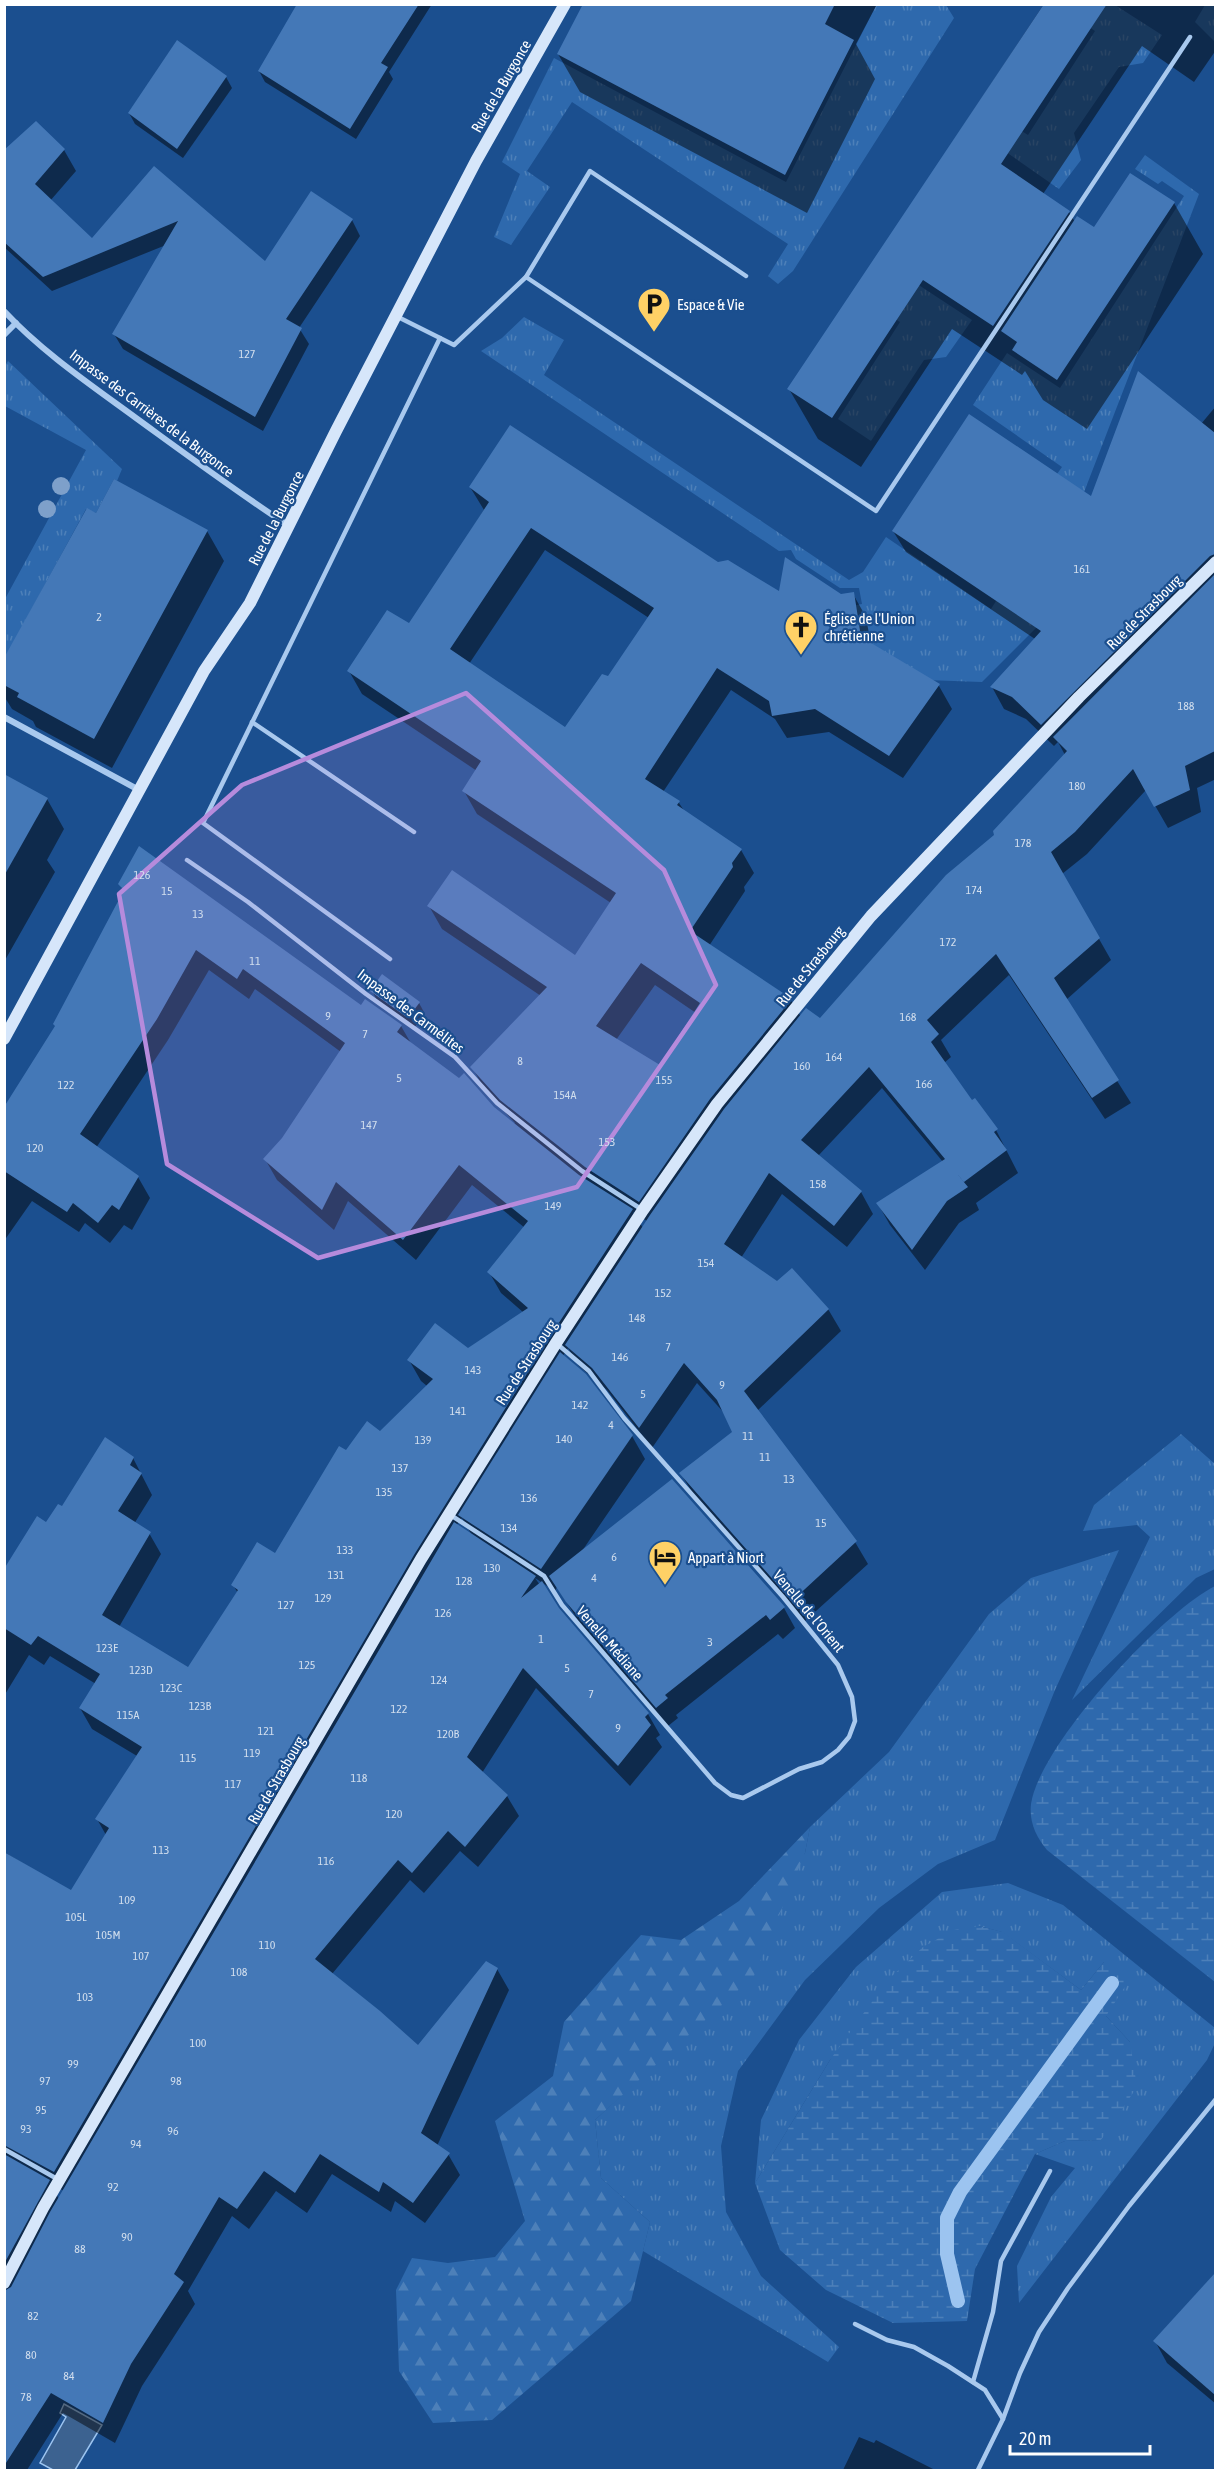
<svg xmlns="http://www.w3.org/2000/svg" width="1220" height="2475" font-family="'Asap Condensed',sans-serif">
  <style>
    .grass { fill: url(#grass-tufts) }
    .forest { fill: url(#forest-firs) }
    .wetland { fill: url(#wetland-marsh) }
    .water { fill: #3c6290; stroke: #9cc4f0; stroke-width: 1.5 }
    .shadow { fill: #0007; fill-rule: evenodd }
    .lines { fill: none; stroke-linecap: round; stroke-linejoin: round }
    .stream { stroke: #9cc4f0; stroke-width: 14 }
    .building { fill: #4478b7; fill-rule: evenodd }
    .lane { stroke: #a9c9ee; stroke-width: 4.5 }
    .street { stroke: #a9c9ee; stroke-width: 6 }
    .secondary { stroke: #d6e6fa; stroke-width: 12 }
    .tree { fill: #7ea0ca }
    .marked { fill: #b68bdc; fill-opacity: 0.2; stroke: #b68bdc; stroke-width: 4.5; stroke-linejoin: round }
    .labels { text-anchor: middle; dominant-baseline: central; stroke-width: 4.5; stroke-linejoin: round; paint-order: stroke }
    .number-label { font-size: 12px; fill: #d0dded }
    .street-label { font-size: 15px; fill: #fff; stroke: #1b4f8f }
    .poi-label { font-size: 15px; fill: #fff; stroke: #1b4f8f; text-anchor: start }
  </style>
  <defs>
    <pattern id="grass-tufts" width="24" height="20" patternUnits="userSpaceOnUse" patternTransform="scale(1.5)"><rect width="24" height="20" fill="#2e69ad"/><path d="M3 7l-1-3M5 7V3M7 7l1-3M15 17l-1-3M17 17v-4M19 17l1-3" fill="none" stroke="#4d80b9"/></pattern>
    <pattern id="forest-firs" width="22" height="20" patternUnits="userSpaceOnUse" patternTransform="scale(1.5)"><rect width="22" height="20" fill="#2e69ad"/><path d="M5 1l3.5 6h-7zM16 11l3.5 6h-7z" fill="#4d80b9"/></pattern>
    <pattern id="wetland-marsh" width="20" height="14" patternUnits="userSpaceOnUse" patternTransform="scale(1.5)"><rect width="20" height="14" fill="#2e69ad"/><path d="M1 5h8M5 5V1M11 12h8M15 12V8" fill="none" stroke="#4d80b9"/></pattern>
  </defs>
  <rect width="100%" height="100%" fill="#1b4f8f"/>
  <g class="grass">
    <polygon points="877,4 946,5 954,18 793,271 778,284 768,276 788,244 572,102 527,171 550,187 511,245 494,237 520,174 502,162 554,58 786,182"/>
    <polygon points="1057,5 1115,5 1162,35 1143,63 1119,67 1074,133 1081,160 1059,189 996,145 978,104 1028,135 1095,31"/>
    <polygon points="1205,5 1215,5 1215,42 1195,22"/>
    <polygon points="1145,155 1199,194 1044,596 1055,609 982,682 926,680 837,623 846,607 862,604 859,588 840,588 796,559 791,550 779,551 481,351 502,338 524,317 564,340 544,375 849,580 863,572 886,537 991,609 1030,547 1013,536 1062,467 973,405 1007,353 1060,388 1184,196 1162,181 1158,184 1135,169"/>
    <polygon points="876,257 972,320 946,357 924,360 871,441 838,419 900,322 854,292"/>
    <polygon points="8,361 122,469 117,481 114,479 96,513 86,509 5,658 5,599 86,450 5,406 5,366"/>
    <polygon points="1181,1434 1215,1464 1215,1569 1196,1578 1072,1700 1150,1537 1137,1525 1083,1531 1094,1505"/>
    <polygon points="1119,1550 1055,1690 995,1840 938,1864 879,1908 805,1980 738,2071 721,2146 726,2212 761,2276 839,2347 828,2362 643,2251 650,2222 601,2178 595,2120 652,2067 805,1853 810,1827 889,1752 989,1614 1031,1578"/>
    <polygon points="1008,1883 1063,1905 1215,2028 1215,2043 1207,2060 1019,2303 1017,2266 1051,2197 1075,2168 1035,2154 1065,2141 1101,2140 1130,2042 1106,2016 1104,1962 1081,1990 1002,1932 979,1926 830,2060 755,2183 761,2120 799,2040 856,1967 942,1892"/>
  </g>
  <polygon class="forest" points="810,1827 805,1853 754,1976 595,2120 601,2178 650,2222 631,2301 492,2420 433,2423 399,2371 396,2290 412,2258 448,2263 495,2257 525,2221 495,2121 553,2076 564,2022 641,1935 681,1940 739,1901"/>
  <g class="wetland">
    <path d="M1215 1586V1982L1047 1850C1036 1837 1029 1822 1031 1804 1040 1744 1162 1613 1215 1586Z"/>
    <polygon points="979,1926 1003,1932 1081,1990 1104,1962 1130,1979 1106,2016 1130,2042 1137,2087 1101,2140 1065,2141 1035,2154 975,2269 967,2321 893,2323 826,2290 780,2250 755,2183 830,2060 886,1982 923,1947 954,1930"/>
  </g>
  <polygon class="water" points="64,2404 102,2425 75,2470 53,2470 40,2463 66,2417 60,2413"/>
  <g class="shadow">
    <polygon points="306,4 432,4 389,72 393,79 356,139 265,82 259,71"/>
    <polygon points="585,4 877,4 856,44 875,79 807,213 580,92 558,54"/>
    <polygon points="1044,4 1216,4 1216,50 1194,82 1142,46 1043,194 1069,212 1075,222 1094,229 1174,203 1203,254 1087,429 1043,400 1025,371 1022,375 952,329 861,467 818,439 789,389"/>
    <polygon points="177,42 226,77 232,88 183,158 135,124 129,113"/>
    <polygon points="64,150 76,171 50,201 92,240 154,168 265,263 352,220 360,236 299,328 309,344 263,431 123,349 114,334 166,245 52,291 4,247 4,174"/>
    <path d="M1216 406V779L1197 788 1201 812 1168 828 1146 790 1087 854 1062 874 1111 960 1066 1000 1131 1103 1105 1119 1009 975 941 1040 951 1057 944 1063 972 1102 996 1130 1018 1173 976 1203 979 1210 959 1223 925 1270 890 1225 878 1204 943 1162 882 1088 818 1156 861 1192 873 1214 847 1247 782 1194 741 1258 777 1283 828 1309 841 1331 757 1411 855 1542 868 1564 805 1621 694 1495 681 1474 733 1432 726 1415 697 1383 652 1448 607 1390 579 1366 568 1348 563 1356 632 1436 645 1459 582 1551 784 1608 795 1628 783 1639 778 1634 676 1715 678 1718 668 1726 579 1622 557 1587 555 1591 535 1578 557 1609 648 1714 660 1735 656 1738 662 1747 630 1786 536 1688 482 1773 507 1796 519 1816 478 1867 460 1851 424 1893 410 1880 332 1974 418 2048 497 1969 509 1990 437 2146 448 2154 460 2175 425 2223 395 2201 391 2212 332 2174 307 2213 276 2191 249 2229 232 2216 188 2291 195 2304 142 2386 115 2443 63 2413 27 2470H4V1852L71 1892 106 1835 97 1819 137 1756 92 1729 80 1708 96 1684 50 1656 44 1665 29 1655 4 1696V1572L62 1508 133 1458 152 1495 134 1524 149 1533 161 1554 119 1627 189 1669 238 1593 233 1585 275 1555 346 1452 380 1433 427 1386 421 1381 409 1360 468 1350 524 1313 501 1293 489 1272 525 1228 472 1185 416 1260 348 1201 334 1230 277 1180 265 1159 284 1139 341 1052 255 989 249 999 209 970 168 1040 96 1148 138 1177 150 1198 132 1230 124 1225 110 1243 85 1223 79 1232 32 1201 4 1241V1110L56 1026 124 892 120 884 401 1026 412 1045 514 1124 515 1123 485 1090 472 1067 541 996 442 929 429 906 576 957 611 903 477 814 464 791 477 771 362 694 349 671 410 625 484 510 470 487 717 564 780 594 840 596 853 594 866 617 871 645 939 686 952 709 903 778 829 732 787 738 775 719 731 690 663 792 679 803 685 812 741 850 754 873 744 887 745 891 709 946 791 1000 801 1017 820 1020 996 835 1065 755 1058 742 1054 746 1026 719 1004 709 992 687 1035 639 906 552 893 531 1092 498 1201 424ZM545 550 649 618 608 678 566 729 469 664ZM655 985 696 1013 660 1067 616 1040ZM633 1212 647 1221 643 1228ZM462 1518 473 1537 456 1526ZM50 2183 64 2191 59 2199Z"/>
    <polygon points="96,515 207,531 224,561 112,768 36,727 33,721 12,709 4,696 4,661"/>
    <polygon points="4,776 47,799 64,829 47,860 55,872 4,962"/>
    <polygon points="372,991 419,1003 425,1014 414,1028 378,1002"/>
    <polygon points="1201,2291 1216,2304 1216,2404 1167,2363 1155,2341"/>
    <polygon points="859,2437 874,2443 876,2440 935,2470 843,2470"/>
  </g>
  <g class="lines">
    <polyline class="stream" points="958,2301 947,2254 947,2218 960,2192 1112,1983"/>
  </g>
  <g class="building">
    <polygon points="297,4 419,4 381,63 388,67 350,129 258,71"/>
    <polygon points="583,4 835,4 825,24 854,40 785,175 557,54"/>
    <polygon points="1044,4 1107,4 1001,164 1070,211 993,326 923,280 832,418 787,389"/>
    <polygon points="177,40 227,76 177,149 128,113"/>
    <polygon points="36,121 65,149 35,184 92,238 154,166 265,261 311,191 353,219 286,319 302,328 255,417 112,334 178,221 43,277 4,242 4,150"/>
    <polygon points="1130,173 1175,202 1057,380 1012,350 1017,342 1001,331 1077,216 1094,227"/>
    <polygon points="1138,371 1215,433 1215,554 1210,556 1041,725 1012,697 990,687 1041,631 892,531 969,414 1091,496"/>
    <path d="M510 425 718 562 728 560 779 591 785 557 841 594 854 592 861 637 940 684 889 756 815 709 772 716 769 701 717 668 645 779 680 801 677 805 742 849 732 863 733 867 690 931 792 999 710 1099 639 1202 585 1167 500 1100 470 1067 547 987 427 906 452 870 575 955 616 893 462 791 481 761 347 671 387 610 409 623 489 502 469 487ZM531 528 654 608 608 676 602 674 565 727 450 649ZM641 963 700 1003 660 1065 596 1026Z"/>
    <polygon points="114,479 208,530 94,739 17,697 19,693 4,685 4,658 87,508 96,513"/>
    <polygon points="1215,574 1215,751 1185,766 1190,790 1154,807 1133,769 1075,832 1051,852 1100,938 1054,978 1119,1080 1092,1098 996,954 927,1020 939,1034 931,1042 972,1100 975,1098 998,1129 994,1132 1007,1150 964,1182 954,1170 968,1187 947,1201 912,1250 876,1203 945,1159 869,1067 801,1140 862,1191 834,1226 769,1173 724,1244 777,1281 792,1268 829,1309 744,1391 857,1541 792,1601 679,1473 732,1432 717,1400 684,1363 639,1428 592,1368 565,1345 650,1215 724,1109 806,1008 820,1018 946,875 994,835 993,831 1067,751 1053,737"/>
    <polygon points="4,774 48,798 4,876"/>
    <polygon points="139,846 361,1005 365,999 402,1025 397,1032 459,1078 464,1073 494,1107 579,1175 633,1209 549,1338 414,1555 54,2172 4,2145 4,1852 71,1890 109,1828 95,1819 142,1747 79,1708 100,1674 38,1636 31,1645 4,1628 4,1569 37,1516 46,1522 58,1504 62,1506 105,1437 134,1457 130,1465 142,1473 118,1511 151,1532 102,1615 188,1667 238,1590 231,1585 257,1542 275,1553 339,1446 346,1450 367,1421 380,1431 433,1379 407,1360 435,1323 468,1348 528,1308 487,1272 528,1221 459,1165 403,1240 336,1182 322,1210 263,1159 282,1138 345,1043 243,969 237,979 196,950 157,1019 80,1134 139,1176 119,1210 112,1205 98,1223 73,1203 67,1212 4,1171 4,1107 55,1026 53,1024 124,890 118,884"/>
    <polygon points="382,974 420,1002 408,1018 370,991"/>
    <polygon points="560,1352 586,1374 633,1435 541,1569 458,1515"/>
    <polygon points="672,1479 785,1607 770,1620 766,1615 665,1695 668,1698 656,1708 566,1602 549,1576"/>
    <polygon points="454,1522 536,1576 521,1598 542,1581 559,1608 649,1713 645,1717 651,1725 618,1766 523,1668 467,1757 508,1795 465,1847 448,1831 412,1873 398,1860 315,1959 380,2011 418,2045 486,1961 498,1968 421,2133 450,2153 413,2203 383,2182 379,2192 320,2154 295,2193 264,2171 237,2209 219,2197 174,2274 184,2282 131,2364 103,2423 51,2393 4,2466 4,2291 11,2287 50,2212"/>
    <polygon points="4,2154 50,2180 4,2264"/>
    <polygon points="1215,2273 1215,2395 1153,2341"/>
  </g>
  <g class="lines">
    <g class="lane">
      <polyline points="526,277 876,511 1190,37"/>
      <polyline points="398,317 454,345 526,277 590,171 746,276"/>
      <polyline points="252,722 414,832"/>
      <polyline points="187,860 248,902 366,994 455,1057 497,1103 582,1171 641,1209"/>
      <polyline points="390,959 203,823 440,338"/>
      <polyline points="449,1514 544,1576 562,1605 715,1783 731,1795 743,1798 799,1769 822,1762 838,1750 849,1737 855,1721 852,1697 838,1665 783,1597 624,1418 589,1371 556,1343"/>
      <polyline points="4,2149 59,2180"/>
      <polyline points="855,2324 887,2340 914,2347 948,2366 985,2390 1003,2419"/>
      <polyline points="973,2382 993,2312 1001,2261 1050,2171"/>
      <polyline points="978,2470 1003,2419 1020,2373 1039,2332 1068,2288 1129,2206 1216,2099"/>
    </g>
    <g class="street">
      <path d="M4 311C42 352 91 385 136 418 187 455 237 492 289 526"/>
      <polyline points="4,335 16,323"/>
      <polyline points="4,717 139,790"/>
    </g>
    <g class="secondary">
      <polyline points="4,1039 204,671 250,603 336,431 476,161 565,4"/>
      <polyline points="4,2283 43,2208 421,1559 556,1343 643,1210 717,1104 871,916 1079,697 1216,562"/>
    </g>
  </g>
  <g class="tree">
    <circle cx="61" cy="486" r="9"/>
    <circle cx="47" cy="509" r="9"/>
  </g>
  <path class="marked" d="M466 693 664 870 716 985 577 1187 318 1258 167 1164 119 894 242 785Z"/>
  <defs>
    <g id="parking-pin" transform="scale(1.725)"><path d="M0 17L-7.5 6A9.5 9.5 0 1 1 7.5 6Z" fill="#ffd166" stroke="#1b4f8f"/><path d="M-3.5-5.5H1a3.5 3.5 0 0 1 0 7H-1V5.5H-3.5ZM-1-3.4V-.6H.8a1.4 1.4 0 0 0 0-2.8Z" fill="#111"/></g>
    <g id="church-pin" transform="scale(1.725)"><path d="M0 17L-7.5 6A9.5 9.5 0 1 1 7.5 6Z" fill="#ffd166" stroke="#1b4f8f"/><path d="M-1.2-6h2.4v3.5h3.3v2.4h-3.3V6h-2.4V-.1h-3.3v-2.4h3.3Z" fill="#111"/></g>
    <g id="hotel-pin" transform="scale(1.725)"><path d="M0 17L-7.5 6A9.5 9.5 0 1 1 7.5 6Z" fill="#ffd166" stroke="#1b4f8f"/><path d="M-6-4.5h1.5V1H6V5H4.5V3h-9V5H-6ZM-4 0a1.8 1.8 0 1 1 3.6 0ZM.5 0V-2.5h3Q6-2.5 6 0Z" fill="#111"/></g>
  </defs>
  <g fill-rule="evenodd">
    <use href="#parking-pin" x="654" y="304"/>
    <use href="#church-pin" x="801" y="627"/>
    <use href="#hotel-pin" x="665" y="1557"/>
  </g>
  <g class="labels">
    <g class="number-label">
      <text x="247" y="354">127</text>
      <text x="1082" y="569">161</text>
      <text x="99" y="617">2</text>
      <text x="1186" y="706">188</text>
      <text x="1077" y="786">180</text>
      <text x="1023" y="843">178</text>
      <text x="142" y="875">126</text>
      <text x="974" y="890">174</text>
      <text x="167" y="891">15</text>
      <text x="198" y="914">13</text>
      <text x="948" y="942">172</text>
      <text x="255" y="961">11</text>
      <text x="328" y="1016">9</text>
      <text x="908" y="1017">168</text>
      <text x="365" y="1034">7</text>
      <text x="834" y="1057">164</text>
      <text x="520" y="1061">8</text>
      <text x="802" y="1066">160</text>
      <text x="399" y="1078">5</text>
      <text x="664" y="1080">155</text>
      <text x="924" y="1084">166</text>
      <text x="66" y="1085">122</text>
      <text x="565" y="1095">154A</text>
      <text x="369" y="1125">147</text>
      <text x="607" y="1142">153</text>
      <text x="35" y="1148">120</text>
      <text x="818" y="1184">158</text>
      <text x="553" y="1206">149</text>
      <text x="706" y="1263">154</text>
      <text x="663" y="1293">152</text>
      <text x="637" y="1318">148</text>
      <text x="668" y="1347">7</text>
      <text x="620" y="1357">146</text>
      <text x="473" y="1370">143</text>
      <text x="722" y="1385">9</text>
      <text x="643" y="1394">5</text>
      <text x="580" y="1405">142</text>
      <text x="458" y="1411">141</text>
      <text x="611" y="1425">4</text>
      <text x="748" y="1436">11</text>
      <text x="564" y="1439">140</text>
      <text x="423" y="1440">139</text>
      <text x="765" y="1457">11</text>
      <text x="400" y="1468">137</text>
      <text x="789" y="1479">13</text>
      <text x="384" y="1492">135</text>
      <text x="529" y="1498">136</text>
      <text x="821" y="1523">15</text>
      <text x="509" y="1528">134</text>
      <text x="345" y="1550">133</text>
      <text x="614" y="1557">6</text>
      <text x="492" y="1568">130</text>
      <text x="336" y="1575">131</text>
      <text x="594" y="1578">4</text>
      <text x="464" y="1581">128</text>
      <text x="323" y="1598">129</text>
      <text x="286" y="1605">127</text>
      <text x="443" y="1613">126</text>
      <text x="541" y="1639">1</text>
      <text x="710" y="1642">3</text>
      <text x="107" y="1648">123E</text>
      <text x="307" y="1665">125</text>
      <text x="567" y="1668">5</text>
      <text x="141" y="1670">123D</text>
      <text x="439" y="1680">124</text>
      <text x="171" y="1688">123C</text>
      <text x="591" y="1694">7</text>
      <text x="200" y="1706">123B</text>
      <text x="399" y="1709">122</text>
      <text x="128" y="1715">115A</text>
      <text x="618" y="1728">9</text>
      <text x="266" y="1731">121</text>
      <text x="448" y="1734">120B</text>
      <text x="252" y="1753">119</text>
      <text x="188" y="1758">115</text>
      <text x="359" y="1778">118</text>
      <text x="233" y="1784">117</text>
      <text x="394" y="1814">120</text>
      <text x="161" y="1850">113</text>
      <text x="326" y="1861">116</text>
      <text x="127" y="1900">109</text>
      <text x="76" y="1917">105L</text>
      <text x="108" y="1935">105M</text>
      <text x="267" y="1945">110</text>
      <text x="141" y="1956">107</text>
      <text x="239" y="1972">108</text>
      <text x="85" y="1997">103</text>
      <text x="198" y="2043">100</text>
      <text x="73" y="2064">99</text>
      <text x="45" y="2081">97</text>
      <text x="176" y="2081">98</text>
      <text x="41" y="2110">95</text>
      <text x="26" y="2129">93</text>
      <text x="173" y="2131">96</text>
      <text x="136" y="2144">94</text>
      <text x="113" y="2187">92</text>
      <text x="127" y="2237">90</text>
      <text x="80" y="2249">88</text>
      <text x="33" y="2316">82</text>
      <text x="31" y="2355">80</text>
      <text x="69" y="2376">84</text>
      <text x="26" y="2397">78</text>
    </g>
    <g class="street-label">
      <text transform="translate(501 86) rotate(-60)">Rue de la Burgonce</text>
      <text transform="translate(152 413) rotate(37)">Impasse des Carrières de la Burgonce</text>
      <text transform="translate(276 518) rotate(-63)">Rue de la Burgonce</text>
      <text transform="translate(1144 612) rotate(-45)">Rue de Strasbourg</text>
      <text transform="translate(810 966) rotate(-51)">Rue de Strasbourg</text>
      <text transform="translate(411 1011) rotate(37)">Impasse des Carmélites</text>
      <text transform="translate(526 1362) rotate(-57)">Rue de Strasbourg</text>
      <text transform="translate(809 1611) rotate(50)">Venelle de l'Orient</text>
      <text transform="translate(610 1643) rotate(49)">Venelle Médiane</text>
      <text transform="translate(276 1780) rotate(-60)">Rue de Strasbourg</text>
    </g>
    <g class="poi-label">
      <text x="677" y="304">Espace &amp; Vie</text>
      <text x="824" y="618">Église de l'Union<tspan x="824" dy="17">chrétienne</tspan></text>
      <text x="688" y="1557">Appart à Niort</text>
    </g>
  </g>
  <rect width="1220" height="2475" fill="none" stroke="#ffffff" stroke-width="12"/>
  <path d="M1010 2445v9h140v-9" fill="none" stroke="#ffffff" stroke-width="3"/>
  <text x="1019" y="2445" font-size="18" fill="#ffffff" stroke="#1b4f8f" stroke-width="4.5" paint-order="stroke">20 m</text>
</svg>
